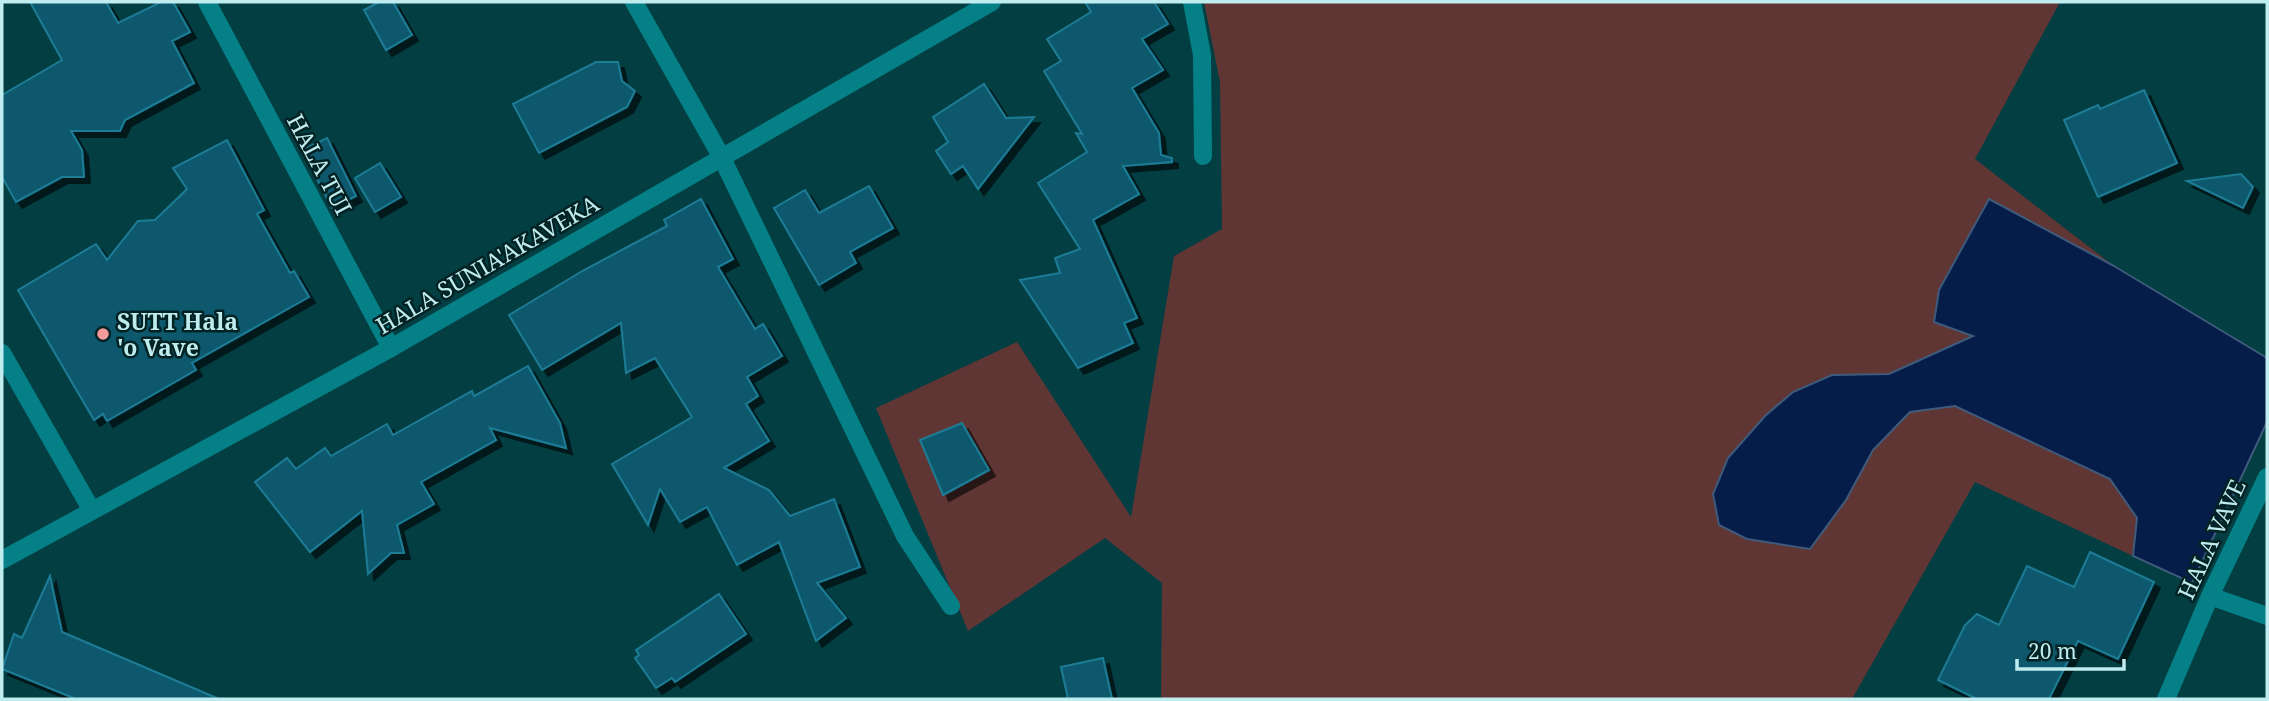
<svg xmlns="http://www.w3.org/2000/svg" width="2269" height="701" font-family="'Noto Serif',serif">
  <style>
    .green { fill: #603635 }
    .water { fill: #061d4a; stroke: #3e5b7c; stroke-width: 2 }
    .building { fill: #10596d; stroke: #1d7c96; stroke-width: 2; filter: url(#shadow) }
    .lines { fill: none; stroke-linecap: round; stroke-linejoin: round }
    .minor { stroke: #048086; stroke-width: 18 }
    .tertiary { stroke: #048086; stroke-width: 18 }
    .poi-dot { fill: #f59b99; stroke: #032224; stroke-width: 2.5 }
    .labels { text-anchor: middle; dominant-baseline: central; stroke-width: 5; stroke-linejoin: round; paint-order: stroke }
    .street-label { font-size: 23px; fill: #bfecef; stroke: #032224 }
    .poi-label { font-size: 23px; font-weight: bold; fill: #bfecef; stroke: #032224; text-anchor: start }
  </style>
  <defs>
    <filter id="shadow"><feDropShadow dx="6" dy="6" stdDeviation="0" flood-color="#0009"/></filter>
  </defs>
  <rect width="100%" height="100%" fill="#023e42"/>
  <polygon class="green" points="1204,2 2060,2 1975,159 2114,266 1989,199 1939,290 1934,322 1974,335 1889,374 1832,375 1765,416 1728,458 1713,494 1747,539 1810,549 1846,500 1873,450 1910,412 1956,406 2111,479 2137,518 2133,556 1975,482 1852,699 1161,699 1162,583 1105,538 968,631 876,408 1017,342 1131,517 1174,256 1222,229 1220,82"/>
  <polygon class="water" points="1989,199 2114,266 2267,358 2267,422 2192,583 2133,556 2137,518 2110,479 1955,406 1910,412 1873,450 1846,500 1810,549 1747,539 1719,525 1713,494 1728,458 1765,416 1793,392 1832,375 1889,374 1973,336 1934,322 1939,290"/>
  <g class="building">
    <polygon points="30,2 106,2 118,23 161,2 173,2 190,32 172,41 194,83 125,120 120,131 71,131 82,150 84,177 62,177 16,202 2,177 2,95 62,60"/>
    <polygon points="379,2 393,2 412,35 386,50 364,10"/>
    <polygon points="1085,2 1154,2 1168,24 1142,39 1163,70 1132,88 1159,133 1161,155 1172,158 1172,162 1123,166 1139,194 1093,220 1137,318 1124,323 1133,343 1078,368 1020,280 1060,273 1055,258 1080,249 1038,183 1087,152 1076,133 1082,134 1044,71 1061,61 1047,39 1091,12"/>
    <polygon points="596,62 618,62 622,81 635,91 627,107 539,153 513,104"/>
    <polygon points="984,84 1006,118 1034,117 978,189 963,166 951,174 936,151 948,142 933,117"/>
    <polygon points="2144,90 2177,163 2098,197 2064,120 2098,105 2100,109"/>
    <polygon points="327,138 356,196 332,208 302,150"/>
    <polygon points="227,140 264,210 257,214 290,273 294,271 309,297 192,363 196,370 107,421 103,414 94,420 18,290 96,244 107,260 138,221 155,220 187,189 173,168"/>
    <polygon points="380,163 401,197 375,212 355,178"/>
    <polygon points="2241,174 2253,187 2243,208 2187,181"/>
    <polygon points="869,186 893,228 850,252 856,263 819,285 774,208 805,190 819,213"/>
    <polygon points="701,199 733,259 718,267 755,329 763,324 782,356 747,377 758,396 746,404 769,441 724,468 769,490 790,516 834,499 860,567 817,583 846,618 816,641 779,542 737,565 707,507 680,522 660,489 648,525 612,464 692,417 655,358 626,373 621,323 542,370 509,315 584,270 667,226 664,220"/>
    <polygon points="528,366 560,423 566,448 490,428 496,440 421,482 434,504 397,525 404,553 391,553 368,574 362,511 310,552 255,482 287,458 296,469 325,448 331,456 387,424 393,435 472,391 474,396"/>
    <polygon points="962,423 989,470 943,495 920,440"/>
    <polygon points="2090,552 2154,582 2118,659 2078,641 2049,699 1977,699 1938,680 1965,625 1977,614 1999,625 2027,566 2074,587"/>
    <polygon points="50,576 62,632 219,699 76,699 2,669 14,634 22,638"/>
    <polygon points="719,594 746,634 675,682 672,678 656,688 635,658 639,655 636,650"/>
    <polygon points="1103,658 1112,699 1068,699 1061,667"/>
  </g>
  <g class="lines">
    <g class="minor">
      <polyline points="207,2 391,348"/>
      <polyline points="634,2 721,156 905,536 951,606"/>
      <polyline points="1192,2 1202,55 1203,156"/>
      <polyline points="2,353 91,509"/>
      <polyline points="2210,596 2267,616"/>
      <polyline points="2166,699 2210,596 2267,477"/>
    </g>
    <polyline class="tertiary" points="2,560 391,348 992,2"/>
  </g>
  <circle class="poi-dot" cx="103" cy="334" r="7"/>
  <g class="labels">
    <g class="street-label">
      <text transform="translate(320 164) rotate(62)">HALA TUI</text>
      <text transform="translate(487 264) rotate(-30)">HALA SUNIA'AKAVEKA</text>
      <text transform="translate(2211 539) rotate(-65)">HALA VAVE</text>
    </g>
    <g class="poi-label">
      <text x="117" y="321">SUTT Hala<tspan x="117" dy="26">'o Vave</tspan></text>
    </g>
  </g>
  <rect width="2269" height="701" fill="none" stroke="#bfecef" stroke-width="7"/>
  <path d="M2017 659v10h107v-10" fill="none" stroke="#bfecef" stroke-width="3.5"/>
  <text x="2028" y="659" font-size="21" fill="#bfecef" stroke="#032224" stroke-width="5" paint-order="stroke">20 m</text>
</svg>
